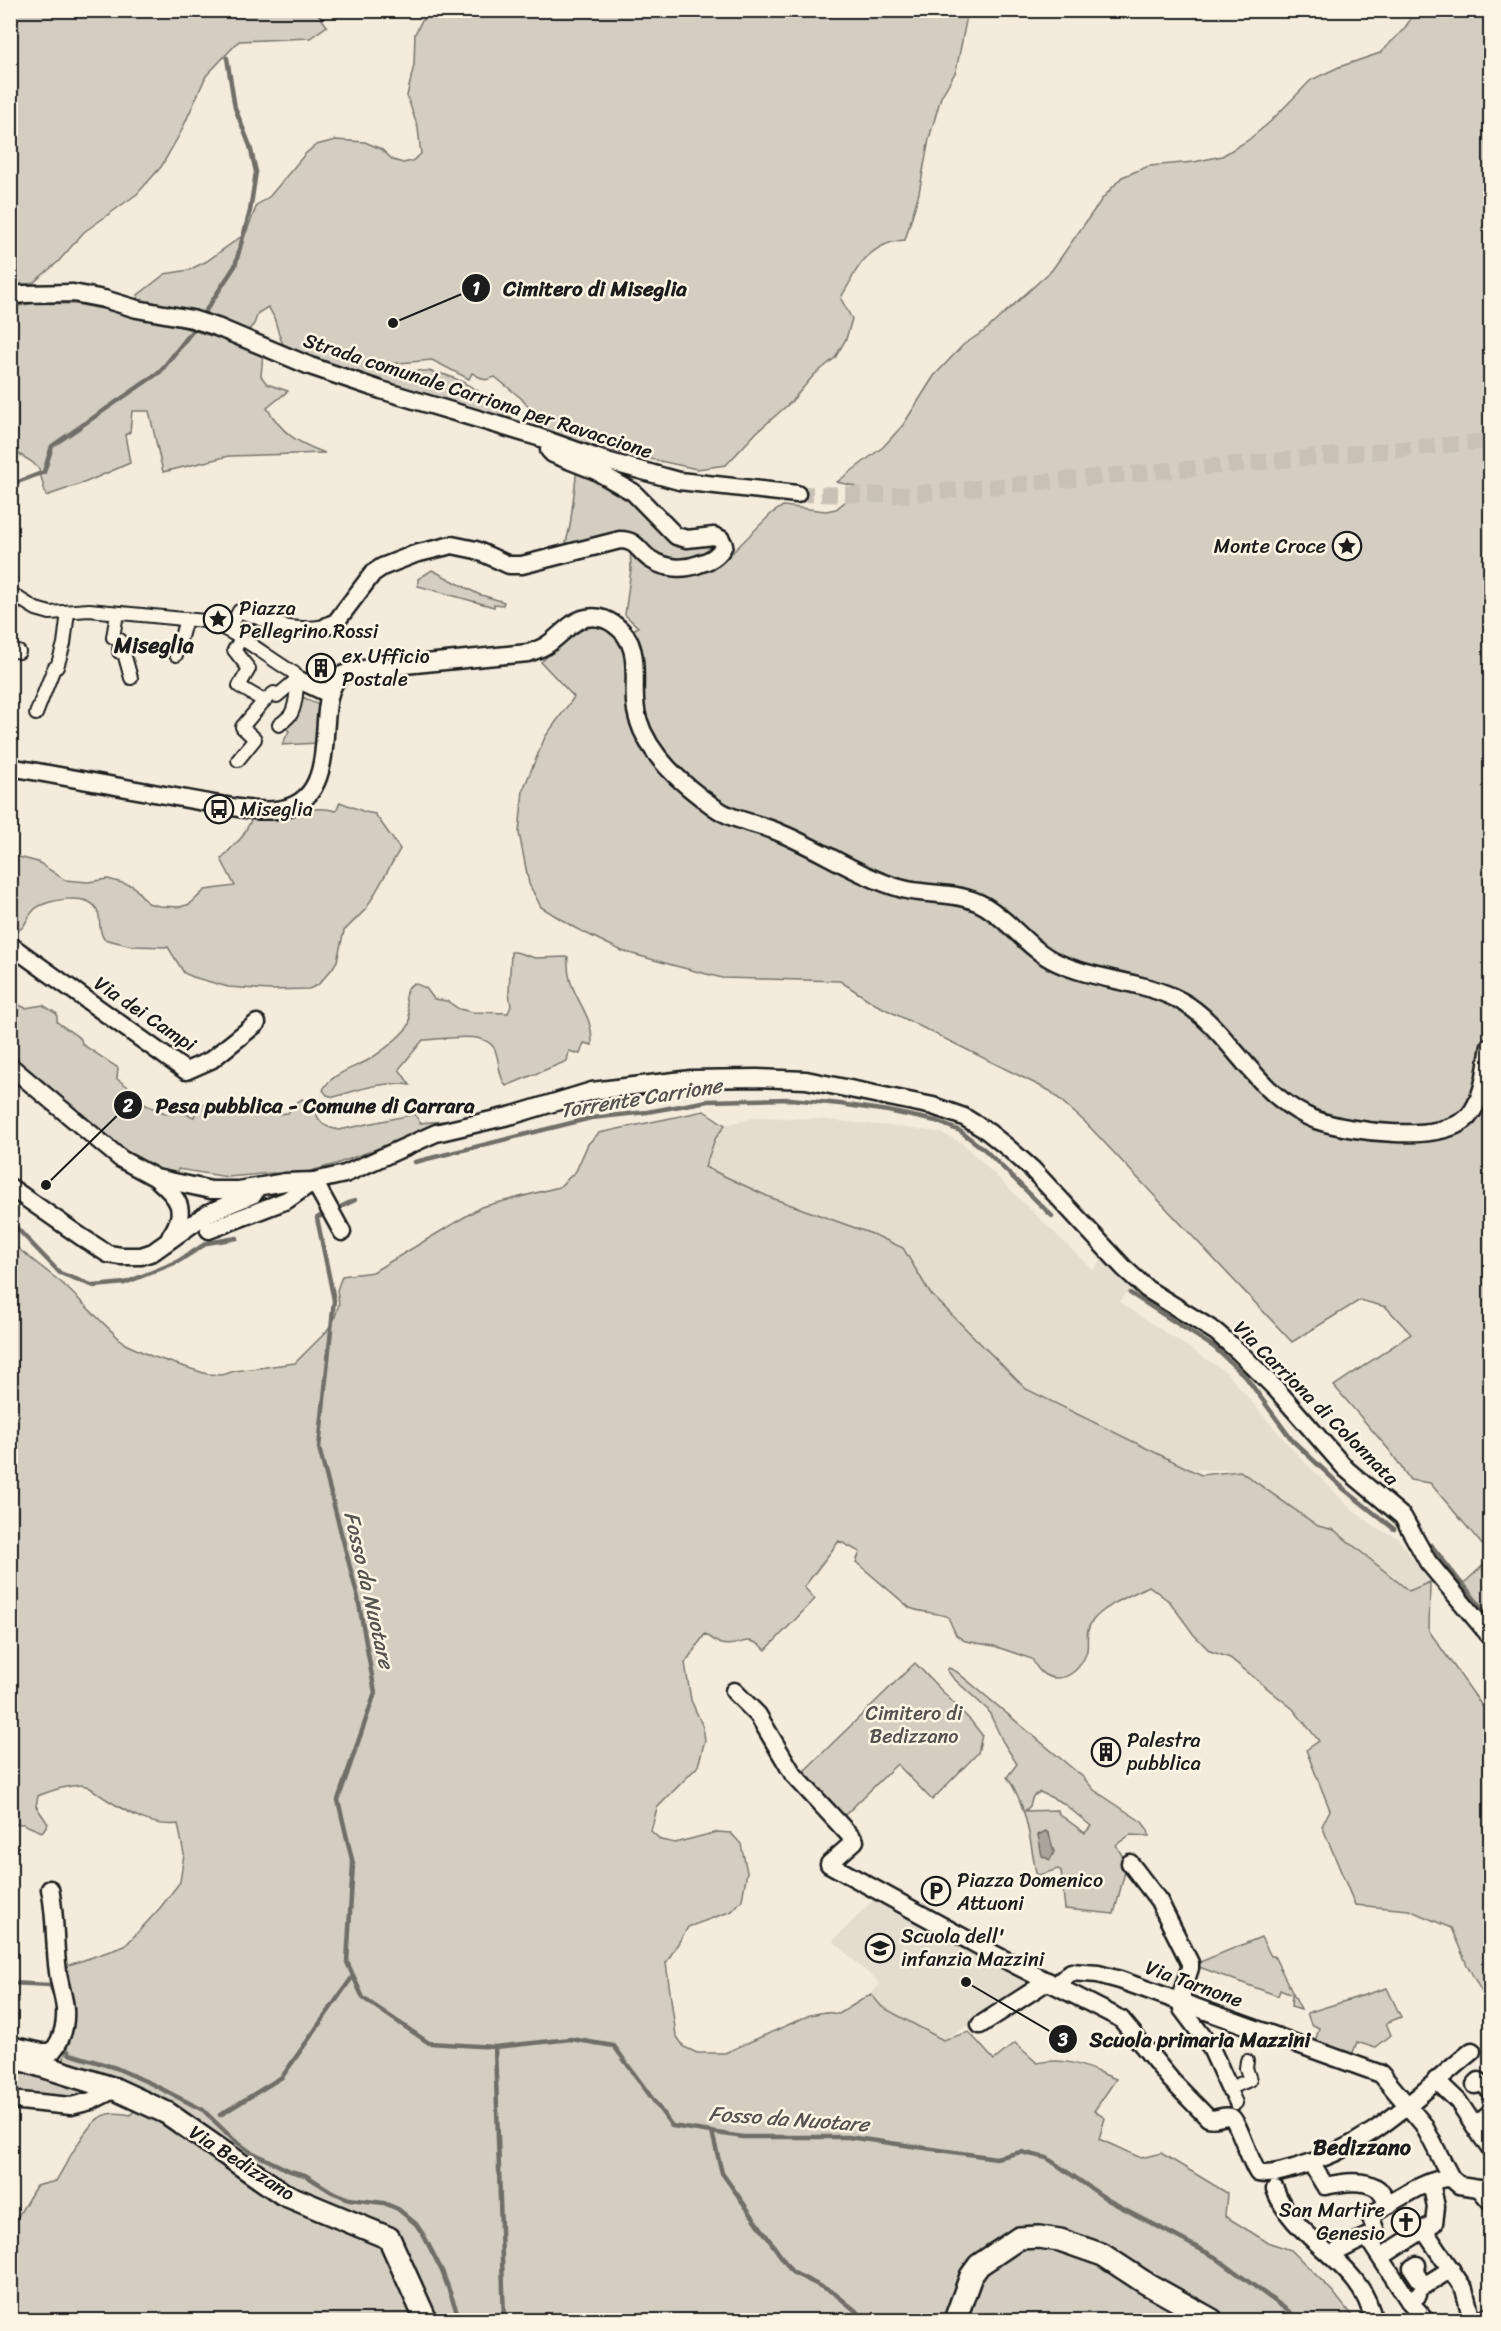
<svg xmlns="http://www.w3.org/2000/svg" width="1501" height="2331" font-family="Sriracha,sans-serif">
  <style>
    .built { fill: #e3ddcf }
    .green { fill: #d3cec1; stroke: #78756e; stroke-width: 1.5; fill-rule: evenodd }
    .water { fill: #aaa59b; stroke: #716e68; stroke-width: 1.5 }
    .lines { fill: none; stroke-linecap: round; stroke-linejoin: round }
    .stream { stroke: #716e68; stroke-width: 4.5 }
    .minor-tunnel { stroke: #c8c2b6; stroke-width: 16; stroke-dasharray: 16 8; stroke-linecap: butt }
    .pedestrian-casing { stroke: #1c1c1c; stroke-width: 16 }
    .minor-casing { stroke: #1c1c1c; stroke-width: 21 }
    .tertiary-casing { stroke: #1c1c1c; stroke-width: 26 }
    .pedestrian { stroke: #fcf5e5; stroke-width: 12 }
    .minor { stroke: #fcf5e5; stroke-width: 16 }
    .tertiary { stroke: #fcf5e5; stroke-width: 21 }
    .labels { text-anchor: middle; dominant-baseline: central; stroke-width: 5; stroke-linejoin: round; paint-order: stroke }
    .street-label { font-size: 20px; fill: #1c1c1c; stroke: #fcf5e5 }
    .poi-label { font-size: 20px; fill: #1c1c1c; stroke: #fcf5e5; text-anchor: start }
    .park-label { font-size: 20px; fill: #53514e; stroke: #fcf5e5 }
    .water-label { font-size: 21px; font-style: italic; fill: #55534f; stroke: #fcf5e5 }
    .quarter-label { font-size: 22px; font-weight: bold; fill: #1c1c1c; stroke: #fcf5e5 }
    .leader { fill: none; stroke: #1c1c1c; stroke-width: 2 }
    .callout-dot { fill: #1c1c1c; stroke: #fcf5e5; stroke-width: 2 }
    .mark-label { font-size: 18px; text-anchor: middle; font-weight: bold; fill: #fff }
    .callout-label { font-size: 21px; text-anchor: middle; font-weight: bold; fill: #1c1c1c; stroke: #fcf5e5; stroke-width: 5; stroke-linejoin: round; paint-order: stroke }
  </style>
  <rect width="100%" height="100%" fill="#f3ecdd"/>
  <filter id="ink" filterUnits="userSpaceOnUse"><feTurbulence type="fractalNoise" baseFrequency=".0167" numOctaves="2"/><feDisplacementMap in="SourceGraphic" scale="12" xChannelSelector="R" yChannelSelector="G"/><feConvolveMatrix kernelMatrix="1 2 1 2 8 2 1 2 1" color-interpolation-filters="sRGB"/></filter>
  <g filter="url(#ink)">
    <g class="built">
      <polygon points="757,1117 817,1119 899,1127 939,1132 961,1142 1093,1270 1104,1258 1133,1285 1119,1302 1226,1372 1295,1452 1351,1509 1376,1528 1397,1537 1430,1582 1409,1592 1334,1530 1318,1526 1240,1471 1190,1469 1026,1389 930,1293 903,1248 875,1235 769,1197 705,1167 715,1139 725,1125"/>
      <polygon points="877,1896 1031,1978 1036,1987 943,2040 882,2007 871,1994 880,1984 833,1941"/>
    </g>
    <g class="green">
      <polygon points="315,10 327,26 310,38 239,41 206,76 181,132 161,167 137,194 84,232 58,262 34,282 11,290 10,11"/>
      <path d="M432 11H968L956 71 941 97 929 139 919 193 905 240C878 242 861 258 850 282 847 288 843 292 841 299L852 319 846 339 835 358 814 375 791 402 757 432 726 465 697 469 576 443 559 434 542 428 528 416 531 410 521 398 495 377 485 380 472 373 469 379 432 360 389 364 391 369C405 372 419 369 433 372 469 378 495 404 521 426L368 379 285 347C275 334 279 320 268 307L258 313 254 324 246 333 136 303 138 295 165 274 189 270 207 261 246 233 257 205 270 196 305 154 316 145 336 140 365 142 381 149 393 160 403 163 412 161 421 154 418 128 407 96 414 65 415 34 421 22Z"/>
      <path d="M1416 11H1490V1554L1430 1483 1410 1480 1390 1451 1334 1386 1411 1334 1386 1307 1360 1300 1292 1342 1085 1122 1050 1091 875 1004 840 981 722 978 672 965 622 951 575 928 541 907 529 884 519 833 523 790 545 737 574 697 541 662C565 642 590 608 618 640L638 627 625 615 631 569 630 544 650 563H717L731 554 772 513 783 506 826 511 836 509 846 501 855 486 837 482 883 447 903 425 934 376 963 345 987 329 1052 270 1102 199 1122 177 1149 166 1194 162 1222 156 1247 141 1270 122 1311 80 1339 67 1380 53 1404 29Z"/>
      <path d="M33 303 76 304 155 319 255 349 263 354 261 376 267 384 288 391 267 408C283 434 296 442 325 453L229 456 163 472 149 411H132L130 432 125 435 130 463 86 482 46 496 39 469 32 462 11 449 10 308Z"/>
      <polygon points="577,469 616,484 656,521 717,542 712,552 679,563 661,556 638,539 565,547 570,526"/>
      <polygon points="432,570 478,594 504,602 503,605 494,604 494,607 418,586 418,579"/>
      <polygon points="297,694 319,705 317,743 282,745 289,731 283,725"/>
      <path d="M340 802 365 812 375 814 400 849 366 909 344 931 337 961 332 969 318 985 309 989 269 990 228 987 193 977 184 973 168 947 132 946 104 939C96 926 103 918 96 908 87 893 47 899 35 909 25 918 28 927 14 933L11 931V855L38 862 65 880 88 882 108 879 133 886 148 903 159 906 180 907 190 904 205 890 235 886 221 859 242 837 254 815C282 819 309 803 336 811Z"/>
      <path d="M511 952H516L535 958 568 957C565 996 594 1008 592 1045L584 1043 580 1054 569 1051 567 1061 506 1086C498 1076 500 1062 495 1050 486 1029 442 1040 423 1040L399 1069 410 1085C384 1080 358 1090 334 1097L327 1095 323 1090C331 1073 355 1068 370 1059 383 1051 396 1040 406 1029 419 1016 393 995 414 983L426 988 434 999 447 1001 459 1009 473 1012 508 1013 511 1006 509 993Z"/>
      <path d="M10 1000 25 1008 43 1005 57 1014V1022L81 1039 82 1044 118 1068 117 1079 134 1091V1098C140 1104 158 1109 167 1114L177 1111 194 1117 199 1104 247 1107 277 1114 288 1113 294 1104 302 1099C323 1110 310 1125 339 1130L415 1114 420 1123 444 1121 379 1148 336 1164 296 1175 273 1173 228 1177 178 1169 177 1177 150 1169 132 1159 11 1060Z"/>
      <path d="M704 1111 725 1125 715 1139 705 1167 769 1197 875 1235 903 1248 930 1293 1026 1389 1201 1475 1240 1471 1318 1526 1334 1530 1409 1591 1430 1582 1429 1631 1490 1717V2007L1467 1965 1451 1928 1409 1910 1355 1905 1322 1826 1330 1810 1306 1750 1319 1741 1293 1709 1230 1658 1210 1651 1194 1635 1170 1602 1149 1586C1133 1594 1101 1607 1091 1623 1084 1633 1090 1644 1086 1654 1081 1667 1070 1679 1055 1678 1043 1677 1037 1669 1032 1659L994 1646 965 1641 956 1635 948 1617C936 1612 922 1613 910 1608L856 1562 860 1552 839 1541 804 1587 815 1599 766 1650C746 1631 740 1649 721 1644 716 1642 710 1637 705 1634L685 1663 691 1700 703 1727 705 1740 698 1766 657 1808 651 1831 661 1840 675 1843 717 1832 731 1833 741 1844 747 1872 742 1900 732 1911 688 1927 666 1963 676 2035 684 2047 697 2053H725L810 2015 825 2012 839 2014 871 1994 882 2007 943 2040 969 2032 994 2060 1015 2043 1037 2063C1068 2056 1087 2068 1116 2079L1094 2111 1105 2118 1099 2139 1141 2158 1161 2153 1227 2193 1225 2216 1267 2242 1291 2250 1333 2292 1355 2320H11L10 2235 15 2221 36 2186 56 2181C65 2166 85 2127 99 2118 107 2112 121 2113 131 2115L146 2093 63 2064 70 2030 63 1967 125 1946 160 1908 180 1882 184 1854 178 1824C153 1828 127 1812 106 1799 100 1795 93 1789 86 1786 75 1783 49 1791 38 1796L36 1806 48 1824 42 1832 23 1824H11V1243L62 1283 125 1344 151 1356 207 1374 222 1375 235 1371 295 1363 326 1332 334 1320 339 1304 337 1290 342 1276 373 1272 481 1207 559 1187 576 1171 588 1144 599 1133Z"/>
      <polygon points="1490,1559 1490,1613 1489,1615 1464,1583"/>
      <polygon points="915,1663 971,1721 982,1735 978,1753 932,1800 897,1764 842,1818 800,1775"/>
      <path d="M949 1668 957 1672 1084 1778 1094 1790 1142 1822 1148 1830 1149 1836 1130 1835 1116 1845 1127 1864 1114 1914 1065 1909 1061 1871 1058 1869 1039 1875 1036 1873C1030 1840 1027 1805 1007 1777L1017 1764 1003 1742 988 1710 953 1678 947 1670ZM1040 1792 1063 1803 1091 1826 1085 1833 1059 1814 1058 1810 1025 1811 1030 1806 1033 1796Z"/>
      <polygon points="1261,1937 1271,1956 1274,1956 1301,2010 1291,2007 1292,1995 1280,1990 1278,1996 1199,1967 1200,1962"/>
      <polygon points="1387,1988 1401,2017 1386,2023 1391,2035 1375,2048 1357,2042 1352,2055 1315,2042 1319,2028 1311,2024 1307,2013"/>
      <polygon points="11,2066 99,2093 75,2101 11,2094"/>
    </g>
    <polygon class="water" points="1046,1831 1049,1834 1054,1852 1050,1860 1042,1856 1038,1835"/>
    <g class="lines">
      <g class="stream">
        <polyline points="201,318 235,266 250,211 256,172 250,146 235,108 227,58"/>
        <polyline points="10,485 44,472 52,446 160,372 197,325"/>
        <polyline points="415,1162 591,1118 647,1112 708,1101 791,1099 840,1104 888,1111 936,1121 960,1131 985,1150 1052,1216"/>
        <polyline points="334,1210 355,1200"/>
        <polyline points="326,1213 317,1218 334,1300 319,1448 358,1598 375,1693 338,1800 353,1864 347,1962 363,1998 429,2043 495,2047 571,2039 614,2046 672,2126 743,2137 848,2137 996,2158 1021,2152 1047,2158 1108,2200 1215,2257 1291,2313 1298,2320"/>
        <polyline points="10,1221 60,1273 94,1286 125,1283 177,1262 207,1243 237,1238"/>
        <polyline points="1130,1293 1214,1347 1245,1376 1292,1440 1345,1490 1394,1529"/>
        <polyline points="1431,1545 1490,1620"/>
        <polyline points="10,1983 50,1985 56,1997"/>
        <polyline points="65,2042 65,2048 70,2054 116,2068 152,2084 203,2110 234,2140 249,2151 290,2171 305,2175 332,2192 349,2199 384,2203 398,2209 416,2224 424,2236 442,2271 460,2320"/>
        <polyline points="495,2047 504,2320"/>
        <polyline points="220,2115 282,2077 353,1976"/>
        <polyline points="712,2132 722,2173 792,2272 834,2293 867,2320"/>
      </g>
      <polyline class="minor-tunnel" points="797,494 900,495 1490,441"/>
      <g class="pedestrian-casing">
        <g id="pedestrian">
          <path d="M10 593 36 609 50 613 89 610 205 621C238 632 264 655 294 673 299 681 296 705 291 714 288 718 283 722 279 725"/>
          <polyline points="10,611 18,598"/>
          <polyline points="117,614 113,637 120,640 119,652 124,653 131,678"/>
          <path d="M229 631 239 611C275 624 287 632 327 626"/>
          <polyline points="10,650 19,652"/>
          <polyline points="176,655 186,619"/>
          <polyline points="264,701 274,693 277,696 297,679"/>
          <polyline points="36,714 54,668 57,667 64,644 68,612"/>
          <polyline points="238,760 255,739 242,727 264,701 239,686 249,669 234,650 242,638"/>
          <polyline points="1236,2103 1229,2088 1250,2080 1246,2068 1247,2061"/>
        </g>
      </g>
      <g class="minor-casing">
        <g id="minor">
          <polyline points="10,296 23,294 73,293 104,299 137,309 192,319 217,327 310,366 381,390 538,437 603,460 679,481 797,494"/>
          <path d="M327 626 336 622 373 573 382 567 415 554 452 545 476 550 509 565H522L620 540C637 540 638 551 650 559 665 569 684 570 699 564 711 560 719 556 724 545L721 539 714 536 687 539 676 536 633 492 596 471 553 454 549 450"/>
          <polyline points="297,679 329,694"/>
          <path d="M10 767 220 805C238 808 258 812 276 810 350 802 308 697 342 675 348 672 358 671 364 669L528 653C534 651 540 649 545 646 559 638 570 621 586 618 597 616 607 619 615 625 647 648 628 688 638 719 649 756 683 785 714 807 733 821 757 823 778 832 820 849 859 877 903 889 929 896 958 891 983 905 1010 920 1028 949 1056 962 1096 981 1143 980 1181 1001 1218 1021 1245 1071 1279 1098 1290 1107 1303 1115 1316 1120 1350 1132 1441 1144 1468 1117 1484 1099 1486 1069 1490 1046"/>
          <polyline points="10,945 186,1071 211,1060 257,1023"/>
          <polyline points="10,1066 121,1159 156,1178 211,1190 239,1190 285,1182 314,1181 345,1174 436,1133 513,1115 592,1091 691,1079 756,1078 806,1080 933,1106 964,1117 987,1131 1007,1147 1032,1169 1124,1268 1147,1289 1216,1332 1239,1352 1276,1389 1346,1469 1403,1517 1428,1562 1490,1636"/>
          <path d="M159 1181C181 1200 187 1212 170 1237"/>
          <polyline points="10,1187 80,1236 108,1254 121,1256 141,1256 153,1252 208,1213 254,1194"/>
          <polyline points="209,1230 287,1200 314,1181 342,1232"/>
          <path d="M734 1691 758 1715 793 1774 855 1841 829 1864 990 1952 1121 2019 1171 2080 1208 2118C1216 2121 1224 2114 1231 2117 1238 2121 1250 2162 1258 2173 1270 2176 1282 2171 1294 2168 1371 2146 1412 2100 1472 2051"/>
          <polyline points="1130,1863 1159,1901 1190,1963 1190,1968 1182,1992 1182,2009 1210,2046 1229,2088"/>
          <polyline points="1056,1985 1071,1972 1098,1974 1120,1980 1381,2074 1423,2124 1451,2178 1459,2185 1479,2188"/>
          <polyline points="980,2025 1048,1981"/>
          <path d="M10 2045 42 2052H52C62 2040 66 2024 65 2009 64 1996 59 1984 58 1972 54 1944 56 1916 50 1889"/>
          <polyline points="1436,2080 1458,2101 1490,2149"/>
          <polyline points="1475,2085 1479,2081 1489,2089 1490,2087"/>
          <polyline points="10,2100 71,2106 91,2101 115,2089"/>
          <polyline points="1475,2126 1490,2114"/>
          <path d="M1311 2163 1325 2186C1340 2183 1364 2178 1378 2189 1382 2193 1386 2200 1389 2205"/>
          <polyline points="1479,2188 1490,2201"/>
          <path d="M1275 2189C1293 2241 1364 2263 1373 2320"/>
          <polyline points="1424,2230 1464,2289 1472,2320"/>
          <polyline points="1367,2237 1409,2301"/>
          <path d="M1330 2255 1376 2232 1371 2218 1372 2214C1393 2203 1427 2177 1451 2178"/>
          <polyline points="1381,2257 1434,2223 1436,2207 1431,2182"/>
          <polyline points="1417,2265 1412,2268 1424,2286 1451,2269"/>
          <polyline points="1418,2295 1409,2301 1426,2320"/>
        </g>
      </g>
      <g class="tertiary-casing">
        <g id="tertiary">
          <polyline points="10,2056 115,2089 167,2113 283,2194 389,2238 426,2320"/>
          <polyline points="955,2320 971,2276 979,2265 1019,2238 1039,2237 1060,2240 1103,2255 1144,2282 1212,2320"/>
          <polyline points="1486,2320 1490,2318"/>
        </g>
      </g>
      <use href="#pedestrian" class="pedestrian"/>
      <use href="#minor" class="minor"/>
      <use href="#tertiary" class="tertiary"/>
    </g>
  </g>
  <defs>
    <g id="sight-ring" transform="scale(1.5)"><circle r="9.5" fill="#fcf5e5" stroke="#1c1c1c" stroke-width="1.5"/><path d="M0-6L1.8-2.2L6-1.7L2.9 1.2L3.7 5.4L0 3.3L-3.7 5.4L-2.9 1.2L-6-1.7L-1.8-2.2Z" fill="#1c1c1c"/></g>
    <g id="building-ring" transform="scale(1.5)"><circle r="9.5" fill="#fcf5e5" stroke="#1c1c1c" stroke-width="1.5"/><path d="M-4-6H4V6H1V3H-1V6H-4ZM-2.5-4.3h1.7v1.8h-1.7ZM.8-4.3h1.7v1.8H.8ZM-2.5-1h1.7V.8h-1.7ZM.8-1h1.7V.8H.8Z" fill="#1c1c1c"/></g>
    <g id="bus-ring" transform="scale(1.5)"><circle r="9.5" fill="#fcf5e5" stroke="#1c1c1c" stroke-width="1.5"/><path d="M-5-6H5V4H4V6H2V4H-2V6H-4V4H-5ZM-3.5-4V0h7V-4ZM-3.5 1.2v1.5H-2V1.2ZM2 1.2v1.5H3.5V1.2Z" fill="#1c1c1c"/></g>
    <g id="parking-ring" transform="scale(1.5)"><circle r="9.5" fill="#fcf5e5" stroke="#1c1c1c" stroke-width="1.5"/><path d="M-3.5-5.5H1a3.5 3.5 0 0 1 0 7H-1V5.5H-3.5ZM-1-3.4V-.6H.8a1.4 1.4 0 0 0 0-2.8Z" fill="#1c1c1c"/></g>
    <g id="school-ring" transform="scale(1.5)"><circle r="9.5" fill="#fcf5e5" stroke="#1c1c1c" stroke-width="1.5"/><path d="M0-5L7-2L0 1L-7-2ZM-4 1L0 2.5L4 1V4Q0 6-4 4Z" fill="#1c1c1c"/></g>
    <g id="church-ring" transform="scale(1.5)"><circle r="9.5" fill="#fcf5e5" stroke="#1c1c1c" stroke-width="1.5"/><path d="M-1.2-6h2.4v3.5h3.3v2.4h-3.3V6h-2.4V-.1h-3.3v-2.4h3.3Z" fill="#1c1c1c"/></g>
  </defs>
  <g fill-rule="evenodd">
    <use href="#sight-ring" x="1347" y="546"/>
    <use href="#sight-ring" x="218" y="619"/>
    <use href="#building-ring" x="321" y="668"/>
    <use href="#bus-ring" x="219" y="809"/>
    <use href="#building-ring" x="1106" y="1752"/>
    <use href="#parking-ring" x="936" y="1891"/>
    <use href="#school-ring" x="880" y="1948"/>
    <use href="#church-ring" x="1406" y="2222"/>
  </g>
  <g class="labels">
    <g class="street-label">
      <text transform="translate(478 396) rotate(18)">Strada comunale Carriona per Ravaccione</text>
      <text transform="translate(145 1014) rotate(34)">Via dei Campi</text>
      <text transform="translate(1316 1403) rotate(45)">Via Carriona di Colonnata</text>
      <text transform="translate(1194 1984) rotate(20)">Via Tarnone</text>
      <text transform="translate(242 2163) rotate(33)">Via Bedizzano</text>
    </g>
    <g class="poi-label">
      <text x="1326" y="546" text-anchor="end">Monte Croce</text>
      <text x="239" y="608">Piazza<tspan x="239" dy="23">Pellegrino Rossi</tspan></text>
      <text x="342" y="656">ex Ufficio<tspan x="342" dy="23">Postale</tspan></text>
      <text x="240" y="809">Miseglia</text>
      <text x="1127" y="1740">Palestra<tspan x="1127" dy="23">pubblica</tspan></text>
      <text x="957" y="1880">Piazza Domenico<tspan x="957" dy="23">Attuoni</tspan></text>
      <text x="901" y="1936">Scuola dell'<tspan x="901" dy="23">infanzia Mazzini</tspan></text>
      <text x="1385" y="2210" text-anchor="end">San Martire<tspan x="1385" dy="23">Genesio</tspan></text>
    </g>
    <g class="park-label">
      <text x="914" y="1713">Cimitero di<tspan x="914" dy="23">Bedizzano</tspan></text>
    </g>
    <g class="water-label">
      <text transform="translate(641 1098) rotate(-9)">Torrente Carrione</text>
      <text transform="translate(369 1590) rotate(77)">Fosso da Nuotare</text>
      <text transform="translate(789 2119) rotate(4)">Fosso da Nuotare</text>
    </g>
    <g class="quarter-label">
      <text x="154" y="645">Miseglia</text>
      <text x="1362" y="2147">Bedizzano</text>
    </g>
  </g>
  <path class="leader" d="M393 323L476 288M46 1185L128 1105M966 1982L1063 2039"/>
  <g class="callout-dot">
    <circle cx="393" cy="323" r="6"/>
    <circle cx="46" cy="1185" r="6"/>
    <circle cx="966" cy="1982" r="6"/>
    <circle cx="476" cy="288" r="15"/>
    <circle cx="128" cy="1105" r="15"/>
    <circle cx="1063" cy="2039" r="15"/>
  </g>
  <g class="mark-label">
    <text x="476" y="295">1</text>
    <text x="128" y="1112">2</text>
    <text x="1063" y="2046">3</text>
  </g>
  <g class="callout-label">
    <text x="595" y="296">Cimitero di Miseglia</text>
    <text x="315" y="1113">Pesa pubblica - Comune di Carrara</text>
    <text x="1200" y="2047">Scuola primaria Mazzini</text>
  </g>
  <rect width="1501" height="2331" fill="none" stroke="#fcf5e5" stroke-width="36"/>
  <rect x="18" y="18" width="1465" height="2295" fill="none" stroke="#1c1c1c" stroke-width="2" filter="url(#ink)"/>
</svg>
